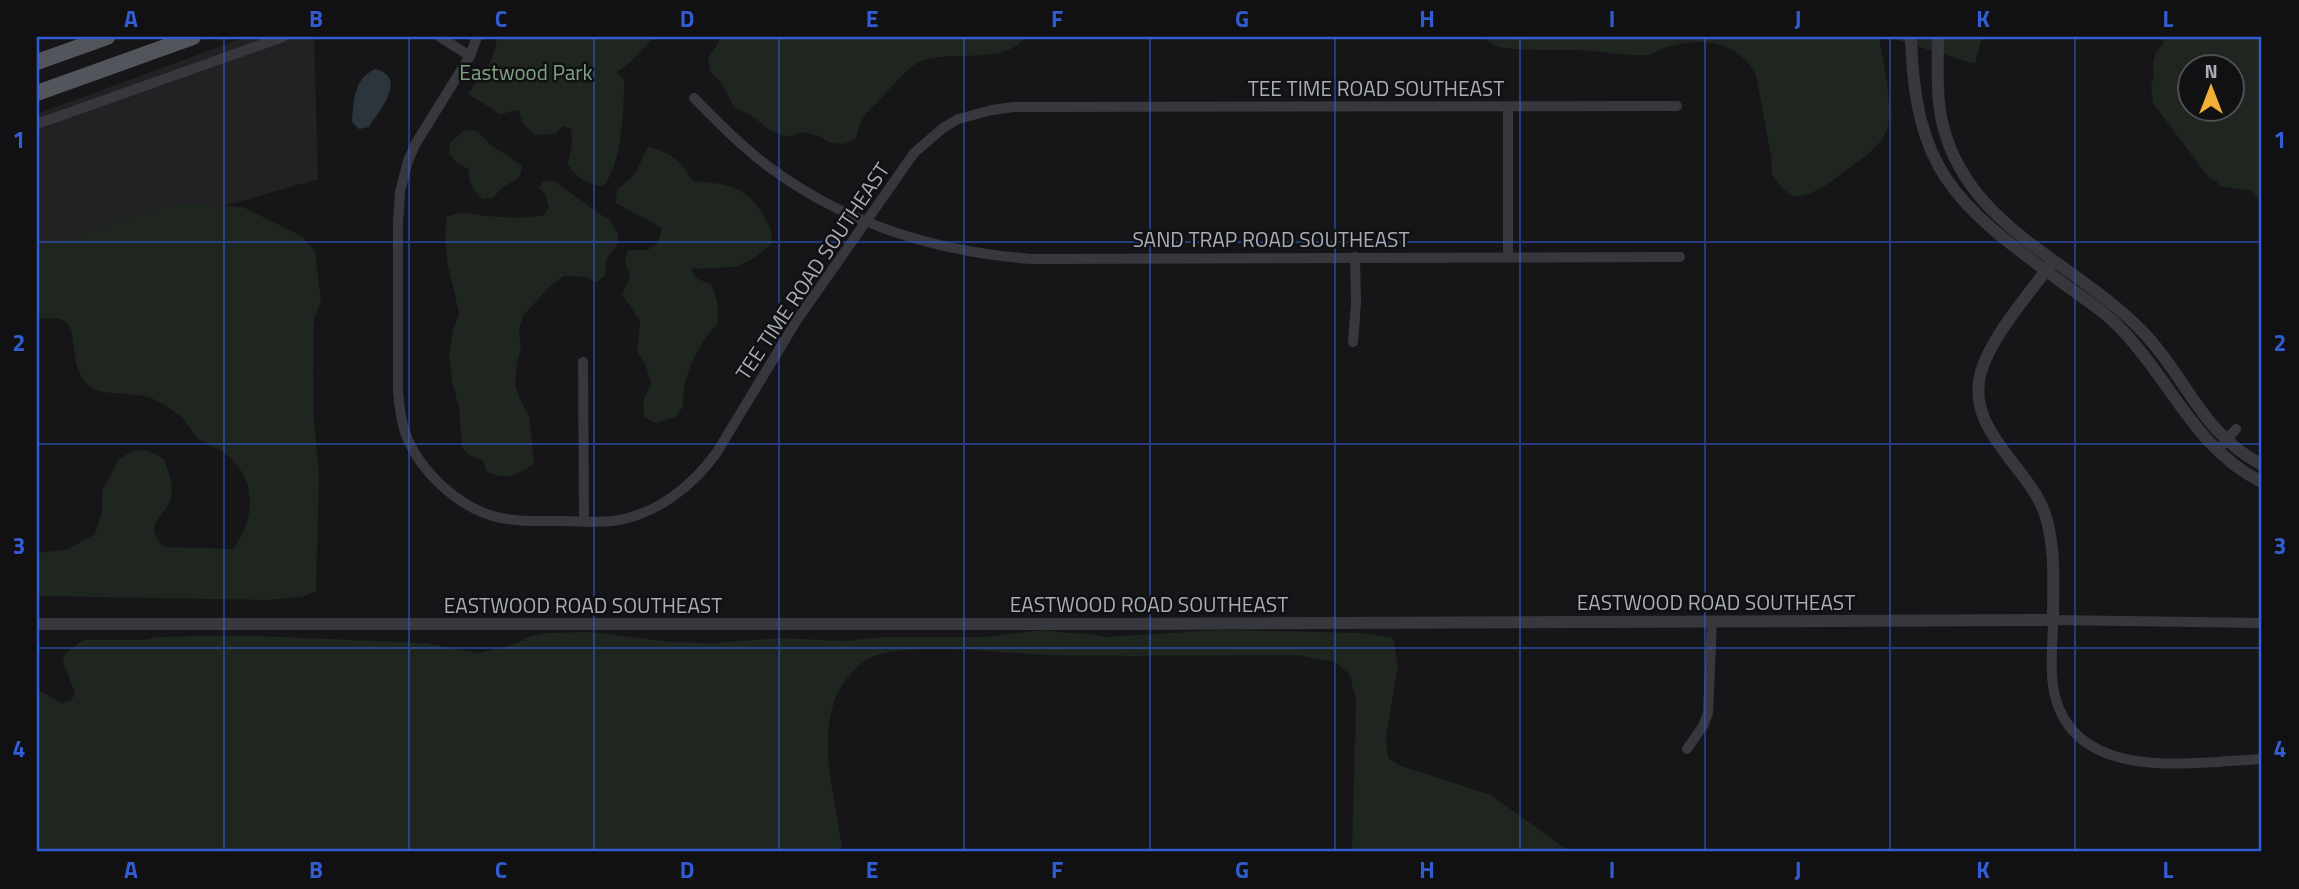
<svg xmlns="http://www.w3.org/2000/svg" width="2299" height="889" font-family="'Titillium Web',sans-serif">
  <style>
    .built { fill: #222225 }
    .green { fill: #1e261f; fill-rule: evenodd }
    .water { fill: #2c353c }
    .lines { fill: none; stroke-linecap: round; stroke-linejoin: round }
    .minor { stroke: #37383d; stroke-width: 10 }
    .tertiary { stroke: #37383d; stroke-width: 12 }
    .primary { stroke: #53555c; stroke-width: 16 }
    .grid { fill: none; stroke: #325cd3; stroke-width: 2; stroke-opacity: 0.55 }
    .labels { text-anchor: middle; dominant-baseline: central; stroke-width: 5; stroke-linejoin: round; paint-order: stroke }
    .park-label { font-size: 21px; fill: #7fa381; stroke: #111113 }
    .street-label { font-size: 21px; fill: #a8adb8; stroke: #111113 }
    .neatline { fill: none; stroke: #325cd3; stroke-width: 2.5 }
    .grid-label { font-size: 23px; text-anchor: middle; font-weight: bold; fill: #325cd3 }
  </style>
  <rect width="100%" height="100%" fill="#161618"/>
  <polygon class="built" points="246,37 314,37 318,179 37,259 37,114"/>
  <g class="green">
    <path d="M498 37H655C641 49 632 64 616 72L624 80C624 107 622 167 603 186 586 184 577 179 568 164L572 144 571 129 563 126 555 134 535 135 522 122 519 110 500 114 468 94 491 61Z"/>
    <path d="M719 37H1026C1001 67 950 48 919 62 907 68 894 85 884 95 866 115 863 111 856 139L844 144 831 143 819 136 803 132 786 137 771 131 752 116 734 107 722 84 710 71 708 58 718 44Z"/>
    <path d="M1483 37H1879C1883 59 1894 108 1887 129 1882 146 1859 161 1845 171 1828 184 1815 195 1793 197L1782 188 1772 174 1771 156 1756 75C1737 40 1703 37 1667 47 1660 49 1655 54 1647 55 1629 56 1612 53 1594 51 1568 48 1518 53 1496 46 1492 44 1487 40 1483 37Z"/>
    <polygon points="1887,37 1982,37 1975,64"/>
    <path d="M2163 37H2262V199L2258 198 2251 191 2220 186 2216 181 2210 179 2153 103 2151 87 2154 74 2153 63 2156 52 2164 43ZM2190 66H2232V108H2190Z"/>
    <path d="M464 130 478 131C492 150 505 152 522 166 521 182 513 180 502 188 501 189 493 198 493 198L483 199C473 191 468 183 469 169L458 164 449 154 450 143Z"/>
    <path d="M649 147C673 154 680 160 693 181 725 184 745 184 763 215 769 225 774 233 771 245L754 258 736 267 691 269 696 278 712 285 717 301 718 323C697 346 682 376 683 407L675 417 656 423 644 417 643 401 651 384 645 363 637 352 640 321 622 294 630 278 625 262 628 250H648L658 242 662 228 616 203 617 189C625 183 634 177 638 168 642 160 643 154 649 147Z"/>
    <path d="M552 180 610 221 618 233V243L606 260 605 276 597 282 585 277 564 276 550 286 523 316 519 331 521 348 517 364 515 383 519 397 529 416 534 463C520 476 504 480 487 472L483 461 469 455 462 448 459 407 452 382 449 354 453 330 459 313 447 261 445 235 447 217C462 209 470 215 486 216 505 217 525 219 544 215L549 207 545 194 539 188 542 182Z"/>
    <path d="M184 203 243 207 302 236 315 251 321 301 314 319 313 369V406L319 476 316 591 302 597 266 600 37 596V553L68 549 95 534 102 511V491L119 459 135 450 149 451 164 459C168 471 174 485 171 498 166 518 140 523 165 547L233 549C257 517 257 476 223 452 215 447 206 444 199 439 191 432 187 421 179 415 171 409 160 402 151 398 135 392 105 395 94 389 65 373 81 328 63 320 56 317 45 319 37 319V245L90 233 116 221Z"/>
    <path d="M1044 630C1065 634 1084 632 1105 637L1221 630 1360 633 1393 638 1398 665 1386 737 1388 758 1401 766 1491 795 1570 852H1352L1356 701 1350 675 1335 662 1296 655C1214 655 1133 657 1052 655 1007 654 911 641 872 657 855 665 838 687 833 705 819 753 838 805 842 852H37V689L61 703 71 701 75 693 63 662 65 654 83 640H143L158 637 198 636H258L424 643 478 653 513 645 528 637 547 633 590 632 671 642 714 643 781 638 843 641 884 637H984Z"/>
  </g>
  <path class="water" d="M375 69C409 77 379 111 369 127L359 129 352 122C354 100 353 80 375 69Z"/>
  <g class="lines">
    <g class="minor">
      <polyline points="440,37 470,56"/>
      <path d="M477 37 470 56 416 143 408 161 400 192 398 222V390C399 404 400 418 405 432 418 470 460 510 501 518 520 522 540 521 559 521 577 521 595 523 613 521 656 515 693 486 717 452L797 320 914 153 943 128 958 119 992 110 1014 107 1677 106"/>
      <path d="M694 98C718 122 742 147 769 167 846 224 937 252 1032 259L1680 257"/>
      <polyline points="1508,107 1508,257"/>
      <polyline points="37,124 283,37"/>
      <polyline points="1353,342 1356,303 1355,257"/>
      <polyline points="583,362 584,522"/>
      <polyline points="2217,451 2236,429"/>
      <path d="M2262 623 2053 620C2053 644 2049 672 2055 696 2077 784 2195 762 2262 759"/>
      <polyline points="1687,749 1703,726 1708,713 1712,622"/>
    </g>
    <g class="tertiary">
      <path d="M1911 37C1915 170 1954 203 2056 278 2078 295 2104 310 2123 331 2171 381 2196 450 2262 482"/>
      <path d="M1938 37C1938 64 1936 94 1942 122 1967 229 2074 260 2143 332 2188 379 2200 432 2262 465"/>
      <path d="M37 624H1117L2053 620C2053 585 2056 548 2045 514 2030 468 1964 429 1981 372 1991 336 2031 292 2053 261"/>
    </g>
    <g class="primary">
      <polyline points="37,62 107,37"/>
      <polyline points="37,93 193,37"/>
    </g>
  </g>
  <path class="grid" d="M224 37V852M409 37V852M594 37V852M779 37V852M964 37V852M1150 37V852M1335 37V852M1520 37V852M1705 37V852M1890 37V852M2075 37V852M37 242H2262M37 444H2262M37 648H2262"/>
  <g class="labels">
    <g class="park-label">
      <text x="526" y="72">Eastwood Park</text>
    </g>
    <g class="street-label">
      <text x="1376" y="88">TEE TIME ROAD SOUTHEAST</text>
      <text x="1271" y="239">SAND TRAP ROAD SOUTHEAST</text>
      <text transform="translate(812 271) rotate(-56)">TEE TIME ROAD SOUTHEAST</text>
      <text x="1716" y="602">EASTWOOD ROAD SOUTHEAST</text>
      <text x="1149" y="604">EASTWOOD ROAD SOUTHEAST</text>
      <text x="583" y="605">EASTWOOD ROAD SOUTHEAST</text>
    </g>
  </g>
  <rect width="2299" height="889" fill="none" stroke="#111113" stroke-width="77"/>
  <g transform="translate(2211 88)"><circle r="33" fill="#111113" stroke="#4d4f55" stroke-width="2"/>
  <path d="M0-5L12 26L0 18L-12 26Z" fill="#f2b134"/>
  <text y="-10" font-size="19" font-weight="bold" text-anchor="middle" fill="#a8adb8">N</text>
  </g>
  <rect x="38" y="38" width="2222" height="812" class="neatline"/>
  <g class="grid-label">
    <text x="131" y="27">A</text>
    <text x="316" y="27">B</text>
    <text x="501" y="27">C</text>
    <text x="687" y="27">D</text>
    <text x="872" y="27">E</text>
    <text x="1057" y="27">F</text>
    <text x="1242" y="27">G</text>
    <text x="1427" y="27">H</text>
    <text x="1612" y="27">I</text>
    <text x="1798" y="27">J</text>
    <text x="1983" y="27">K</text>
    <text x="2168" y="27">L</text>
    <text x="19" y="148">1</text>
    <text x="2280" y="148">1</text>
    <text x="19" y="351">2</text>
    <text x="2280" y="351">2</text>
    <text x="19" y="554">3</text>
    <text x="2280" y="554">3</text>
    <text x="19" y="757">4</text>
    <text x="2280" y="757">4</text>
    <text x="131" y="878">A</text>
    <text x="316" y="878">B</text>
    <text x="501" y="878">C</text>
    <text x="687" y="878">D</text>
    <text x="872" y="878">E</text>
    <text x="1057" y="878">F</text>
    <text x="1242" y="878">G</text>
    <text x="1427" y="878">H</text>
    <text x="1612" y="878">I</text>
    <text x="1798" y="878">J</text>
    <text x="1983" y="878">K</text>
    <text x="2168" y="878">L</text>
  </g>
</svg>
